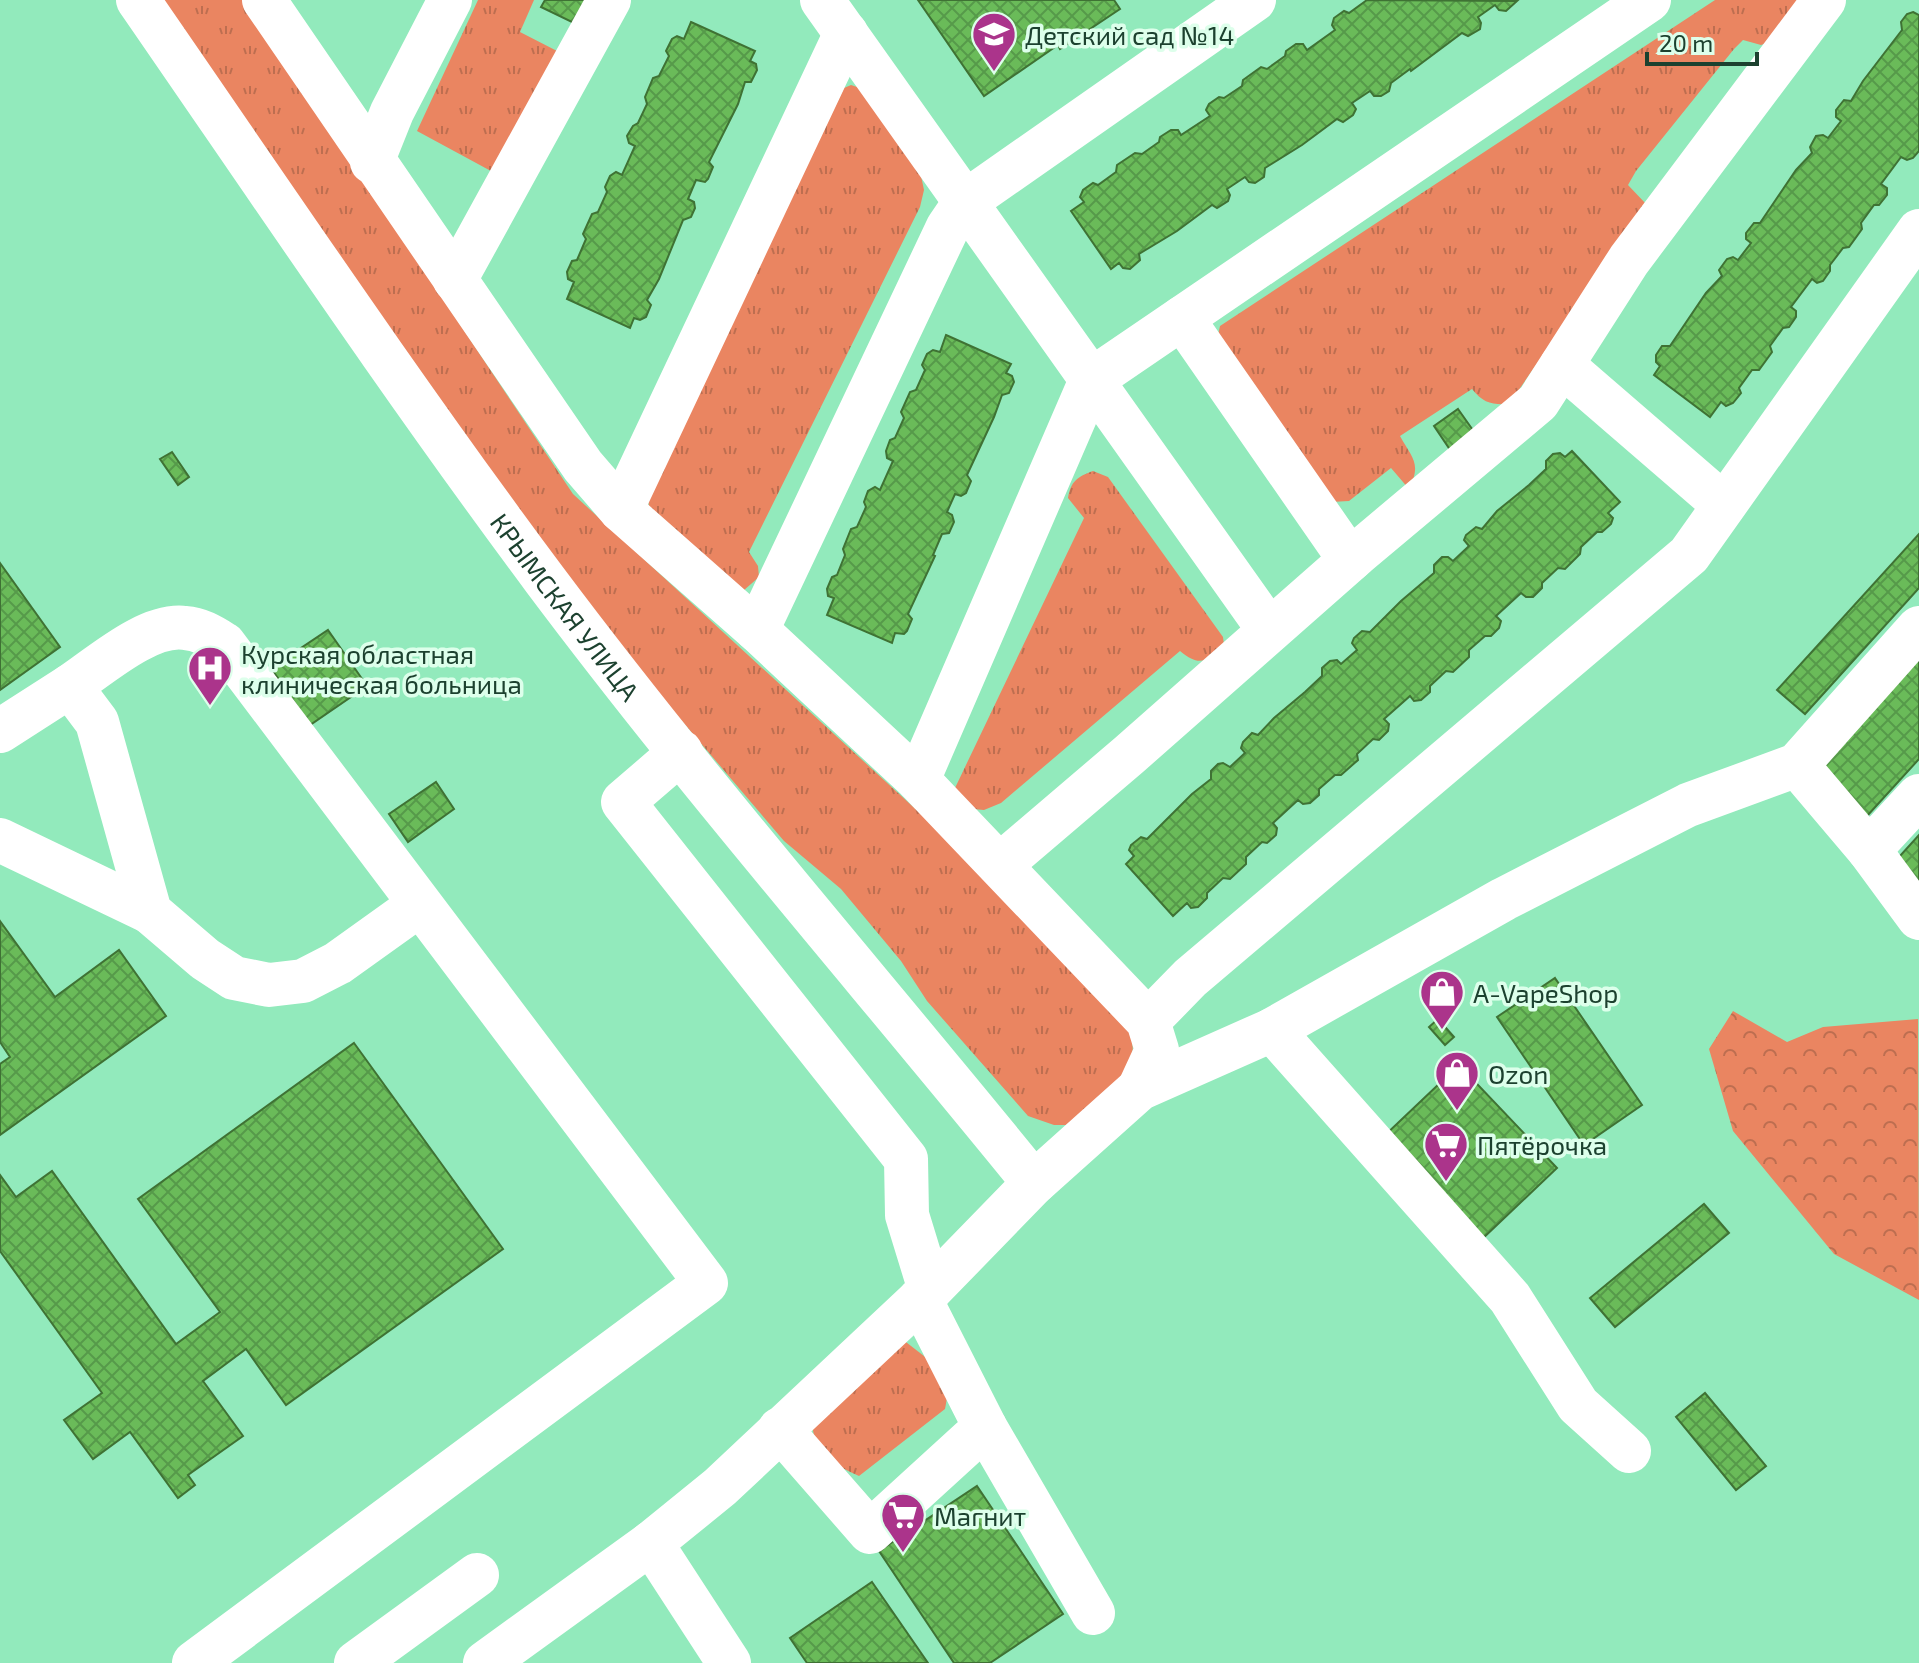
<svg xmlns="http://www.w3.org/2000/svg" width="1919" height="1663" font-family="'Exo 2',sans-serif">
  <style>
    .grass { fill: url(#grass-tufts) }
    .forest { fill: url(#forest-crowns) }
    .building { fill: url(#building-cross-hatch); stroke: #3f7234; stroke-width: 2 }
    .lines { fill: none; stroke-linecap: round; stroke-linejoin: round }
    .minor { stroke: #fff; stroke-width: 44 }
    .labels { text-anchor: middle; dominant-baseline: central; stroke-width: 7; stroke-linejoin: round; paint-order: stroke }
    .poi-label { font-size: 26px; fill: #1c412f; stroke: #ddffeb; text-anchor: start }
    .street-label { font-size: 26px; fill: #1c412f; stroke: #ddffeb }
  </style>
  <defs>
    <pattern id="grass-tufts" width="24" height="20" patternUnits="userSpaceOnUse" patternTransform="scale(2)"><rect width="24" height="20" fill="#ea8561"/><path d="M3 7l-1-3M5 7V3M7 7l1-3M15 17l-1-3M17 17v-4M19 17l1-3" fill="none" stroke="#bd6e50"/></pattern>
    <pattern id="forest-crowns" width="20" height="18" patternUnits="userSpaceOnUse" patternTransform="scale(2)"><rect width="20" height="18" fill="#ea8561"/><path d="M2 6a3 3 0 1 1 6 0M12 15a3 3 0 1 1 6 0" fill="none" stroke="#bd6e50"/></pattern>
    <pattern id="building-cross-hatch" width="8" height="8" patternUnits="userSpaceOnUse" patternTransform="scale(2)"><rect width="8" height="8" fill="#6abb59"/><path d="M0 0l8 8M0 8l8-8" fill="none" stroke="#569a4a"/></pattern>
  </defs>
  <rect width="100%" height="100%" fill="#92eabc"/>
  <g class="grass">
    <path d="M158 0H244L573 494 947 838 1127 1026C1150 1073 1099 1099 1066 1125H1054L1028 1116 927 1001 901 961 841 889 784 841 647 680 568 580Z"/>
    <polygon points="478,0 534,0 520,32 559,52 502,177 417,131"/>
    <path d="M1715 0H1801L1774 40 1761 45 1743 40 1734 49 1636 171 1628 185 1647 205 1509 404C1492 405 1483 403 1472 389L1400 436C1412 458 1422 463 1409 489L1391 468 1349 501 1331 502 1217 339 1220 326Z"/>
    <polygon points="851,85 860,88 920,171 924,190 920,207 749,552 758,566 759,577 743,591 651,514 647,497 844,88"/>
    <path d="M1093 471 1108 477 1223 637 1224 645C1206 661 1201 668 1180 651L1001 803 984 810 973 809 955 788 1084 518 1068 498C1071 481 1077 477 1093 471Z"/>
    <path d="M902 1339 933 1363 949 1387 945 1409 859 1476C832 1464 814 1454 812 1422Z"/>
  </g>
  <polygon class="forest" points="1733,1011 1787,1042 1823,1027 1918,1019 1919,1300 1834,1254 1733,1131 1709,1049"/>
  <g class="building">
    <polygon points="545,0 590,0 578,25 541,7"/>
    <polygon points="918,0 1114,0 1120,9 1060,49 1058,45 984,96"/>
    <polygon points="1367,0 1517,1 1506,11 1499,10 1495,5 1478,17 1481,23 1480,29 1468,36 1462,33 1411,71 1410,69 1391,83 1389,91 1381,96 1374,96 1370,91 1352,103 1356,109 1353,115 1343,122 1337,119 1302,145 1265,168 1264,177 1255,183 1249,182 1245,177 1227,189 1230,195 1228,201 1217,208 1212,205 1177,231 1139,254 1140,260 1130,269 1123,268 1119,263 1111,269 1071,211 1084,202 1080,197 1083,190 1093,183 1098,185 1116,172 1117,165 1135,153 1142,154 1159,142 1160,137 1171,130 1178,130 1181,135 1210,116 1206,110 1209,104 1219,97 1224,98 1242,86 1243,80 1261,67 1267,69 1285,56 1286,51 1296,44 1303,44 1307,50 1335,30 1332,25 1334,18 1344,11 1349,13"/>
    <polygon points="1913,12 1919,15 1919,151 1913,158 1907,160 1901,157 1881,184 1887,188 1887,195 1879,205 1874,205 1861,223 1862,229 1849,247 1843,248 1830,265 1830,271 1823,281 1817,283 1812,279 1791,307 1796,311 1796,317 1789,327 1783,328 1770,346 1772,352 1759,370 1752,370 1739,388 1741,393 1733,403 1726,406 1721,402 1710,417 1654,375 1660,366 1656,362 1656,355 1662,346 1670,346 1706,293 1722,276 1719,270 1727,259 1733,257 1738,260 1751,243 1746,239 1746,233 1754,223 1760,223 1796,170 1812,153 1810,147 1816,136 1823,135 1828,138 1841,121 1836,117 1836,110 1844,100 1851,101 1863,81 1902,30 1901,22 1907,14"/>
    <polygon points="691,22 755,51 750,61 756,64 757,70 751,82 745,82 738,104 709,162 713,167 708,179 705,182 696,180 688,199 694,202 695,208 691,217 683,220 659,279 647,300 651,305 646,317 640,320 634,318 630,328 567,299 574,282 568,279 567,272 572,261 577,260 586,239 583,234 592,214 598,212 607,192 605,187 610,176 616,172 622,175 635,146 629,143 627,136 633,126 638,123 647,104 645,97 653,78 659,76 669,56 666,51 672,39 677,36 684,39"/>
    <polygon points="946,335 1011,364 1006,373 1012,376 1014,382 1009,393 1002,395 994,417 967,475 971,481 966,493 961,496 955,494 947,512 952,515 954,522 949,533 942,534 933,555 935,556 908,614 912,619 907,631 904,634 895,633 892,643 827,615 834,598 828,596 827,589 832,577 837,575 845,555 843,549 851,529 857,527 866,507 864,502 868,491 875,487 880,490 893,461 887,458 886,451 890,440 895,438 904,418 901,412 910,392 916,390 925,370 922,365 927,354 933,350 940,352"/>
    <polygon points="1458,409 1482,443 1457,460 1434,426"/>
    <polygon points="1572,451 1620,502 1608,513 1613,518 1611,524 1602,532 1597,532 1581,547 1580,554 1565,569 1558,568 1542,583 1542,588 1533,597 1526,597 1521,593 1496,616 1501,621 1499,628 1491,636 1485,636 1469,650 1469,657 1453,672 1446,671 1430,686 1430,692 1421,700 1414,701 1410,696 1384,719 1389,724 1388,731 1379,740 1373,739 1357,754 1358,760 1341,775 1335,775 1319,789 1319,795 1310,803 1303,804 1298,800 1273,823 1277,828 1276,835 1267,843 1262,842 1246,857 1246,864 1230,879 1223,878 1207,893 1207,898 1198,907 1191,908 1187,903 1173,916 1126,864 1134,856 1129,850 1131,845 1141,837 1147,839 1192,794 1211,779 1211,771 1218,764 1223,763 1230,767 1245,753 1241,748 1243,742 1252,733 1258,735 1274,718 1305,692 1322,676 1322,668 1330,661 1337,660 1341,664 1357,650 1352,643 1354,638 1362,631 1370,632 1401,601 1434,573 1434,565 1442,557 1448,557 1453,561 1469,546 1464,540 1466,535 1476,527 1482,529 1497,511 1529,485 1546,469 1546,461 1553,454 1560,453 1565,457"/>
    <polygon points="172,452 189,477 178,485 160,459"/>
    <polygon points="1919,534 1919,588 1805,714 1777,690"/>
    <polygon points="0,563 60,647 0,690"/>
    <polygon points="328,630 367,686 310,725 271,668"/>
    <polygon points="1919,659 1919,759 1867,816 1817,771"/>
    <polygon points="436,782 454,809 408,842 389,814"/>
    <polygon points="1919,835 1919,893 1890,867"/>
    <polygon points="0,921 55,997 119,950 166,1016 0,1135 0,1064 10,1057 0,1042"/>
    <polygon points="1555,978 1642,1105 1584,1145 1497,1017"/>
    <polygon points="1438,1019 1454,1037 1445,1045 1429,1027"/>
    <polygon points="354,1043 503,1249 286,1405 246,1349 203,1381 243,1436 188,1475 195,1485 178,1498 130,1432 93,1459 64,1420 102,1393 0,1251 0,1175 16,1197 52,1171 176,1344 220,1312 138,1199"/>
    <polygon points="1459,1065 1557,1168 1480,1241 1382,1138"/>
    <polygon points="1704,1204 1729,1233 1615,1327 1590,1298"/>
    <polygon points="1705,1393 1766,1466 1736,1490 1676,1417"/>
    <polygon points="977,1486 1063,1614 990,1663 954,1663 879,1551"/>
    <polygon points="872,1582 928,1663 807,1663 790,1638"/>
  </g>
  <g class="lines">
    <g class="minor">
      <path id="s1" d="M138 0C272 194 404 391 545 580 700 787 871 982 1034 1183"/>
      <polyline points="264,0 583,466 621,510 757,630 918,780 1148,1021 1157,1050 1139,1089"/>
      <polyline points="822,0 1269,630"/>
      <polyline points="372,162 392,112 450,0"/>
      <polyline points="455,280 609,0"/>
      <polyline points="1182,318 1350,560"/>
      <polyline points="1562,365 1724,505"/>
      <polyline points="621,510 846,33"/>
      <polyline points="757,630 948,227 965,202 1254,0"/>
      <polyline points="0,731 70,686"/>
      <polyline points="681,752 623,802 906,1159 907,1215 930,1290"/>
      <polyline points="1797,765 1869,850 1919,918"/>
      <polyline points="918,780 1091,380 1649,0"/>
      <polyline points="0,840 150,912"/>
      <polyline points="1869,850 1919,796"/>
      <polyline points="1000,865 1129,755 1357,554 1538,402 1629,260 1824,0"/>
      <polyline points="1148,1021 1190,978 1689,555 1919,231"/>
      <polyline points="1272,1030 1510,1298 1578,1405 1629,1451"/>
      <polyline points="985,1427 1093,1613"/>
      <polyline points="780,1429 870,1532 985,1427 920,1299"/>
      <polyline points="651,1543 729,1663"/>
      <path d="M194 1663 706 1283 224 644C211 636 200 629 185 628 148 623 100 666 70 686L97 722 150 912 205 959 234 978 269 985 303 981 338 963 419 905"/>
      <polyline points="356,1663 477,1575"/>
      <polyline points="485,1663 651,1543 720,1487 930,1290 1034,1183 1139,1089 1272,1030 1504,899 1688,805 1797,765 1919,628"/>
    </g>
  </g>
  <defs>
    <g id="school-pin" transform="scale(2.3)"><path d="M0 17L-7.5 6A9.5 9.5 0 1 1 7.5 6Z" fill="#ab348b" stroke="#ddffeb"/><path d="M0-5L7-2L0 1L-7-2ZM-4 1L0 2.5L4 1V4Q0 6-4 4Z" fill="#fff"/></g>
    <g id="hospital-pin" transform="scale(2.3)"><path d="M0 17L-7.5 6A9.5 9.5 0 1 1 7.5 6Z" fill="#ab348b" stroke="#ddffeb"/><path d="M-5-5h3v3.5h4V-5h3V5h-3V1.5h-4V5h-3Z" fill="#fff"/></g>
    <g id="shop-pin" transform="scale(2.3)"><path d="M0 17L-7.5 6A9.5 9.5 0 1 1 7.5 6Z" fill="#ab348b" stroke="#ddffeb"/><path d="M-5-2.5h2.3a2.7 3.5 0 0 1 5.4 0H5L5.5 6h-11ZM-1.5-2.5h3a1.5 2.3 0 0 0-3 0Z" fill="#fff"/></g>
    <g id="supermarket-pin" transform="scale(2.3)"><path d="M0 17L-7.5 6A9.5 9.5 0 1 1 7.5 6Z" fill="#ab348b" stroke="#ddffeb"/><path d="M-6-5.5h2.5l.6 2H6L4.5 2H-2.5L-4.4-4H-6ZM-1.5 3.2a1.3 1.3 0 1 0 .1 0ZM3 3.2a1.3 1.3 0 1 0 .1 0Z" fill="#fff"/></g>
  </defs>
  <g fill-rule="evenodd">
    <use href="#school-pin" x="994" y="34"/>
    <use href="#hospital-pin" x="210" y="668"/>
    <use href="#shop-pin" x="1442" y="992"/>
    <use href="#shop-pin" x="1457" y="1073"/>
    <use href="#supermarket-pin" x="1446" y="1144"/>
    <use href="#supermarket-pin" x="903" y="1515"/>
  </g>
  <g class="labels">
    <g class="poi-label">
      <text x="1025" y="34">Детский сад №14</text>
      <text x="241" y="653">Курская областная<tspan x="241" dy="30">клиническая больница</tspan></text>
      <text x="1473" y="992">A-VapeShop</text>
      <text x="1488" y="1073">Ozon</text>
      <text x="1477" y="1144">Пятёрочка</text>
      <text x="934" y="1515">Магнит</text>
    </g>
    <g class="street-label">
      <text stroke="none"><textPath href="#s1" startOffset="742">КРЫМСКАЯ УЛИЦА</textPath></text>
    </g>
  </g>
  <path d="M1647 52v12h110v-12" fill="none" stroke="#1c412f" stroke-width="4"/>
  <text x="1659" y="52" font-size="24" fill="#1c412f" stroke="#ddffeb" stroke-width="6" paint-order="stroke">20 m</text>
</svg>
